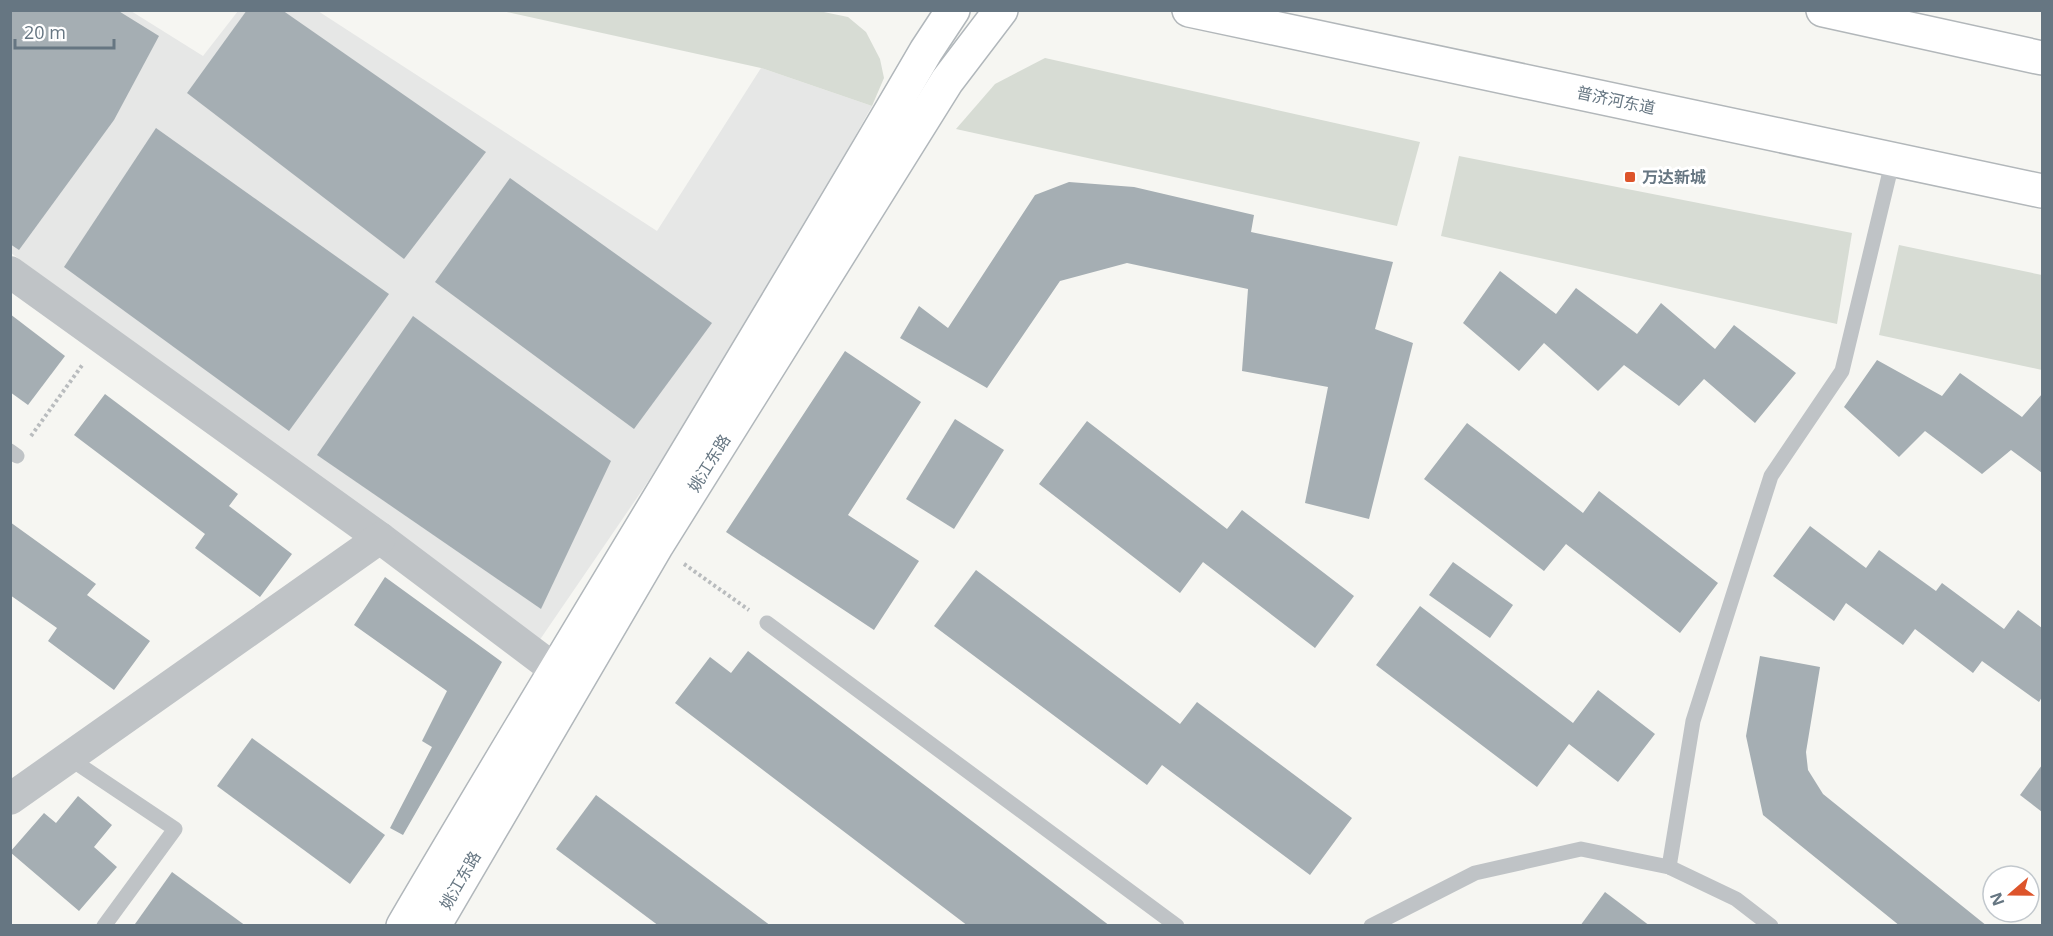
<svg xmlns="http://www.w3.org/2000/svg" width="2053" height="936" font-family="'Open Sans','Noto Sans SC',sans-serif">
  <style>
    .built { fill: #e6e7e6 }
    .green { fill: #d7dcd4 }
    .building { fill: #a5aeb3 }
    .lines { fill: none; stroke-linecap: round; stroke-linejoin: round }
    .secondary-casing { stroke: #b1b7bb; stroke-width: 36 }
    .primary-casing { stroke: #b2b7ba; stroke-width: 36 }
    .path { stroke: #b9bcbe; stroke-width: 4; stroke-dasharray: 3 3; stroke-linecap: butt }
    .lane { stroke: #bfc3c6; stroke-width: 15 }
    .street { stroke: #bfc3c6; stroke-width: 32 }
    .secondary { stroke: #fff; stroke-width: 33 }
    .primary { stroke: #fff; stroke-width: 33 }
    .poi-dot { fill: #dd542b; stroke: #fff; stroke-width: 2 }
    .labels { text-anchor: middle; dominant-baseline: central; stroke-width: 6; stroke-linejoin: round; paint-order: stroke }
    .street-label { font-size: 16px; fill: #667682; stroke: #fff }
    .poi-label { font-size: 16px; font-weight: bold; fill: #667682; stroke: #fff; text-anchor: start }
  </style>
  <rect width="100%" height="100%" fill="#f6f6f2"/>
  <polygon class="built" points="10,11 131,11 203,56 238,11 318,11 657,231 761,68 872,106 751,322 643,489 539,641 11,253"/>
  <g class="green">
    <polygon points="502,11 819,11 848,17 866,32 880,59 884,78 872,106 761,68"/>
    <polygon points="1045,58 1420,142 1397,226 956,129 995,84"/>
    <polygon points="1459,156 1852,233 1837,324 1441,236"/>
    <polygon points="1899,245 2042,275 2042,370 1879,335"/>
  </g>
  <g class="building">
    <polygon points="10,10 117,10 159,36 114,120 19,250 10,244"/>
    <polygon points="247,10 282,10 486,152 404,259 187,93"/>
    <polygon points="156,128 389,294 289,431 64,267"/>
    <polygon points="510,178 712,323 634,429 435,282"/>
    <polygon points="1069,182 1134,187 1254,215 1251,232 1393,262 1375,329 1413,343 1369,519 1305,503 1328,387 1242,371 1248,289 1127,263 1060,281 987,388 900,338 919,306 948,328 1035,195"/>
    <polygon points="1500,271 1556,314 1576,288 1637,334 1661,303 1715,349 1734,325 1796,373 1755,423 1704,379 1679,406 1624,365 1598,391 1544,343 1519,371 1463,323"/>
    <polygon points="10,314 65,356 28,405 10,392"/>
    <polygon points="413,316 611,461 541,609 317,455"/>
    <polygon points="845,351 921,402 848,515 919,561 874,630 726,532"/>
    <polygon points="1877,360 1942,396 1960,373 2022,417 2042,394 2042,473 2011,450 1982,474 1925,431 1899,457 1844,407"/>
    <polygon points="105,394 238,494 229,506 292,554 260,597 195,548 205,534 74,435"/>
    <polygon points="955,419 1004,450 954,529 906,499"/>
    <polygon points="1087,421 1227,529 1242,510 1354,596 1315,648 1203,562 1180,593 1039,484"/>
    <polygon points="1467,423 1583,513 1599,491 1718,583 1680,633 1566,544 1544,571 1424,479"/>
    <polygon points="10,522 96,584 87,595 150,641 114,690 48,641 57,628 10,595"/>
    <polygon points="1810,526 1866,568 1879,550 1936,591 1942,583 2004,629 2018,610 2042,628 2042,697 2039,702 1982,661 1973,673 1915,629 1903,645 1846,603 1834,621 1773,576"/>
    <polygon points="1453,562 1513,605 1490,638 1429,595"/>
    <polygon points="976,570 1180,724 1197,702 1352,818 1310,875 1162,765 1147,785 934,626"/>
    <polygon points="385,577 502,662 403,835 390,828 432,747 422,741 447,691 354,625"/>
    <polygon points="1420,606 1573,723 1598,690 1655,734 1618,782 1569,744 1537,787 1376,665"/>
    <polygon points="748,651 1110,926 968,926 675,703 710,657 731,673"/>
    <polygon points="1760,656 1820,667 1806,752 1808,770 1823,794 1987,926 1900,926 1763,815 1746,736"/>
    <polygon points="252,738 385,835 350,884 217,786"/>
    <polygon points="2042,765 2042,812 2020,795"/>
    <polygon points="596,795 771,926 659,926 556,849"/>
    <polygon points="78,796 112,825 94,847 117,867 79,911 10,852 44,813 56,823"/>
    <polygon points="172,872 246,926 135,924"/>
    <polygon points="1605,892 1650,926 1580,926"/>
  </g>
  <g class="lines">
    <g class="secondary-casing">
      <g id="secondary">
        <path d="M403 926C575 633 755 345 926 51L953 10"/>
        <polyline points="434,926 657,545 947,81 1001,10"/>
      </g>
    </g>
    <g class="primary-casing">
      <g id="primary">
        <polyline points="1189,10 2042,191"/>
        <polyline points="1823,10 2042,58"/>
      </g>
    </g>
    <g class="path">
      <polyline points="31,436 83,364"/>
      <polyline points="684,564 749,610"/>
    </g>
    <g class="lane">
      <polyline points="10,451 17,456"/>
      <polyline points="767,623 1177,926"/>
      <polyline points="69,758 175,829 104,926"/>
      <polyline points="1669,867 1693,721 1771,476 1842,371 1893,159"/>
      <polyline points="1371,926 1475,873 1581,849 1669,867 1736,899 1771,926"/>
    </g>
    <g class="street">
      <polyline points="10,272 380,538 574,684"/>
      <polyline points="10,799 380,538"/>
    </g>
    <use href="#secondary" class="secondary"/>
    <use href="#primary" class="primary"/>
  </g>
  <rect class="poi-dot" x="1624" y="171" width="12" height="12" rx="3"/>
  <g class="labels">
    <g class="street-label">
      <text transform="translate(1616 100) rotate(12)">普济河东道</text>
      <text transform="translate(709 463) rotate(-58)">姚江东路</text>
      <text transform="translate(460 880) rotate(-60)">姚江东路</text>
    </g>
    <g class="poi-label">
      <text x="1642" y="177">万达新城</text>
    </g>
  </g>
  <rect width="2053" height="936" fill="none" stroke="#667682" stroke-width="24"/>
  <g transform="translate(2011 894) rotate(250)"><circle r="28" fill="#ffffff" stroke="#c2c8cd" stroke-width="1.5"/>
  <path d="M0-4.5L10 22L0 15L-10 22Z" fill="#dd542b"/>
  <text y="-9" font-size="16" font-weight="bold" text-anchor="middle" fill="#667682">N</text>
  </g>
  <path d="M15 39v9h99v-9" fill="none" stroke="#667682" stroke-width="3"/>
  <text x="24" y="39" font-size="18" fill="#667682" stroke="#ffffff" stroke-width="4.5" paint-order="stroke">20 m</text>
</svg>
